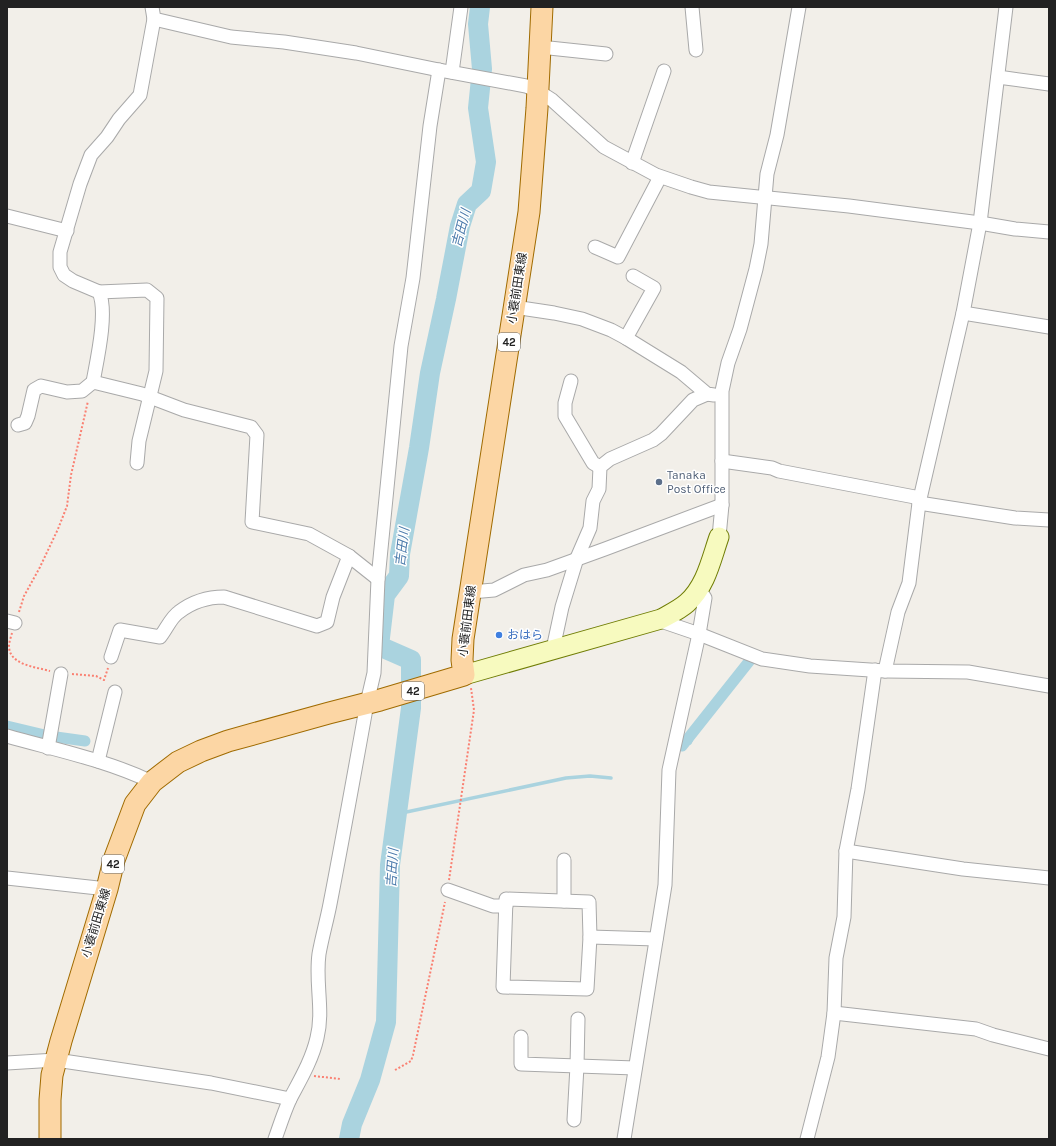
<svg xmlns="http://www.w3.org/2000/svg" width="1056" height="1146" font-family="Karla,'Noto Sans JP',sans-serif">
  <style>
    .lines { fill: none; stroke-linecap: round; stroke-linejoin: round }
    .stream { stroke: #aad3df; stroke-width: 3.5 }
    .canal { stroke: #aad3df; stroke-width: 11 }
    .river { stroke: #aad3df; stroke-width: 20 }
    .street-casing { stroke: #a9a9a9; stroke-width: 15 }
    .secondary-casing { stroke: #707d05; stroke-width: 21 }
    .primary-casing { stroke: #a06b00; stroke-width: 23 }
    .path { stroke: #fa8072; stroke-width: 2; stroke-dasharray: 2 2; stroke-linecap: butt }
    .street { stroke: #fff; stroke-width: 13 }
    .secondary { stroke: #f7fabf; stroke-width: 19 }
    .primary { stroke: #fcd6a4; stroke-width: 21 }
    .service-dot { fill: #5c6f8a; stroke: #fff; stroke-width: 1.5 }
    .shop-dot { fill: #3f7fe0; stroke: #fff; stroke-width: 1.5 }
    .labels { text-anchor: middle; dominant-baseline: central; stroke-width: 3; stroke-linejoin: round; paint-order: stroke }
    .shield { fill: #fff; stroke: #646464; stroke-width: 1 }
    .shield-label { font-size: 11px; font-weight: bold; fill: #222 }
    .street-label { font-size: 12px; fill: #222; stroke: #fff }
    .service-label { font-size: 12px; fill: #4e5e75; stroke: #fff; text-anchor: start }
    .shop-label { font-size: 12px; fill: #366cbe; stroke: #fff; text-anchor: start }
    .water-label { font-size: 13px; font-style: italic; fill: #4a7aab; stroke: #fff }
  </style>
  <rect width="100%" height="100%" fill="#f2efe9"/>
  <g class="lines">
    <g class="stream">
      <polyline points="690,743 698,726"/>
      <polyline points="397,814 566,778 590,776 611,778"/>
    </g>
    <g class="canal">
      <polyline points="7,726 49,736 85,741"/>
      <polyline points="682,746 751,659"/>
    </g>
    <polyline class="river" points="349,1139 352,1124 370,1080 386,1022 390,865 411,708 411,660 379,646 385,595 399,576 400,554 419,448 430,373 446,299 460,226 467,204 481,191 486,162 478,108 482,69 478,24 480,7"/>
    <g class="street-casing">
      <g id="street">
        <polyline points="152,7 154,19 231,37 284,42 356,53 439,70 526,86 538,91 552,100 604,147 656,175 691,187 709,192 849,206 980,223 1015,229 1049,232"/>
        <polyline points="692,7 696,50"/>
        <polyline points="540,47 606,54"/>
        <polyline points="452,72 461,7"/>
        <polyline points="998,77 1049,84"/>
        <polyline points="632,163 664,71"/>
        <polyline points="7,216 67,231"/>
        <polyline points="595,247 618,257 660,177"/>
        <polyline points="99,292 147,290 157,298 156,371 139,441 137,463"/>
        <polyline points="514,307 554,313 582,319 611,330 626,338 681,372 707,394 714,395"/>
        <polyline points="963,313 1049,327"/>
        <polyline points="626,338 654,288 633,276"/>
        <polyline points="571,381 565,403 565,416 593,463 600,467"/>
        <path d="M93 382C97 360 108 312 99 292L73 281 64 275 60 267V252L80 184 91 155 107 137 119 119 140 95 154 19"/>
        <polyline points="18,425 25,423 28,416 34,390 41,386 67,392 82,391 93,382 142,394 184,410 251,427 257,435 252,522 309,534 349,556 378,579"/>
        <polyline points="722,461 772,468 779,471 920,498"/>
        <polyline points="919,503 1015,518 1049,520"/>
        <polyline points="719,537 722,505 722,391 728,363 740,329 756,269 761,244 767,174 777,135 799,7"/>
        <polyline points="471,592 494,590 524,575 547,570 605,549 722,505"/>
        <polyline points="658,620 699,634 762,659 810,666 885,671 968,672 1049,686"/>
        <polyline points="7,621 15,623"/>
        <polyline points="553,649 562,607 577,558 590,528 593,501 599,489 600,467 610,459 653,440 661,434 693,400 707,394"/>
        <path d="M111 657 120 630 160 637C166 630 171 617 179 612 192 602 207 597 224 597L317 626 327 622 333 597 349 556"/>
        <polyline points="885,671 898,612 909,583 919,503 963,313 980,223 1006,7"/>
        <path d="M7 736C56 750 106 760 152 782"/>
        <polyline points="48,748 61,674"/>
        <polyline points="98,761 115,692"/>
        <polyline points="846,851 963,869 1049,878"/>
        <polyline points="7,878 107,889"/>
        <polyline points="448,890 493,906 506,906"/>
        <polygon points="506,899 589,902 590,937 587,989 503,987"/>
        <polyline points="564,901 564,860"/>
        <polyline points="590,937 656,939"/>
        <polyline points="834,1013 976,1029 993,1035 1049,1049"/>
        <polyline points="521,1037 521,1064 635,1068"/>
        <polyline points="7,1063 56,1060 211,1083 290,1099"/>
        <polyline points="574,1120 577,1066 578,1019"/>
        <path d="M275 1139C280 1125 284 1112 290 1099 300 1080 312 1060 317 1038 324 1010 315 983 319 954 322 937 327 920 330 904 343 837 355 770 367 703L374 673 378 579 401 346 413 278 430 126 439 70"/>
        <polyline points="624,1139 665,885 669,770 699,634 705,598 699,589"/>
        <polyline points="807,1139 828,1057 834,1013 836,958 844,917 846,851 858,789 875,670"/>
      </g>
    </g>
    <g class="secondary-casing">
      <path id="secondary" d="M464 675 661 619C670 614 679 610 687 603 706 586 711 560 719 537"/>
    </g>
    <g class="primary-casing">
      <polyline id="primary" points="50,1139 50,1100 52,1075 61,1041 107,889 114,860 135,804 152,782 178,762 201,751 228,741 329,713 380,700 464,675 462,660 463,639 529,212 537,108 542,7"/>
    </g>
    <g class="path">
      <polyline points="19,612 24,596 40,567 58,529 67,506 71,475 88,401"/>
      <path d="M12 633C11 637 9 642 9 646 9 665 36 667 50 671"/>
      <polyline points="72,674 96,676 104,680 108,668"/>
      <polyline points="449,880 474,710 471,688"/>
      <polyline points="395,1070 411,1061 413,1055 445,902"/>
      <polyline points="314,1076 341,1079"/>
    </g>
    <use href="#street" class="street"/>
    <use href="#secondary" class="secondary"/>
    <use href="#primary" class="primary"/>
  </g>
  <circle class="service-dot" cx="659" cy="482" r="4"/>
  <circle class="shop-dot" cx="499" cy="635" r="4"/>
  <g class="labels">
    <g class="shield">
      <rect x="498" y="333" width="22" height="18" rx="3"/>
      <rect x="402" y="682" width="22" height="18" rx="3"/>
      <rect x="102" y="855" width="22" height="18" rx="3"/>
    </g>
    <g class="shield-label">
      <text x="509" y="342">42</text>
      <text x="413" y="691">42</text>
      <text x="113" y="864">42</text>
    </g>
    <g class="street-label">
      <text transform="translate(517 288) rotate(-81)">小蓑前田東線</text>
      <text transform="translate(467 621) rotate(-83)">小蓑前田東線</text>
      <text transform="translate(96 923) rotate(-73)">小蓑前田東線</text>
    </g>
    <g class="service-label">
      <text x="667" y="475">Tanaka<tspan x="667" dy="14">Post Office</tspan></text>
    </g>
    <g class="shop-label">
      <text x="507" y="635">おはら</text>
    </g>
    <g class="water-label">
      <text transform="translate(461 228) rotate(-75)">吉田川</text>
      <text transform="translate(402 547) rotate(-83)">吉田川</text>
      <text transform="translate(392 868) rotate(-86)">吉田川</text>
    </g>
  </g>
  <rect width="1056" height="1146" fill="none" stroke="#222222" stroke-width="16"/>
</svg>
